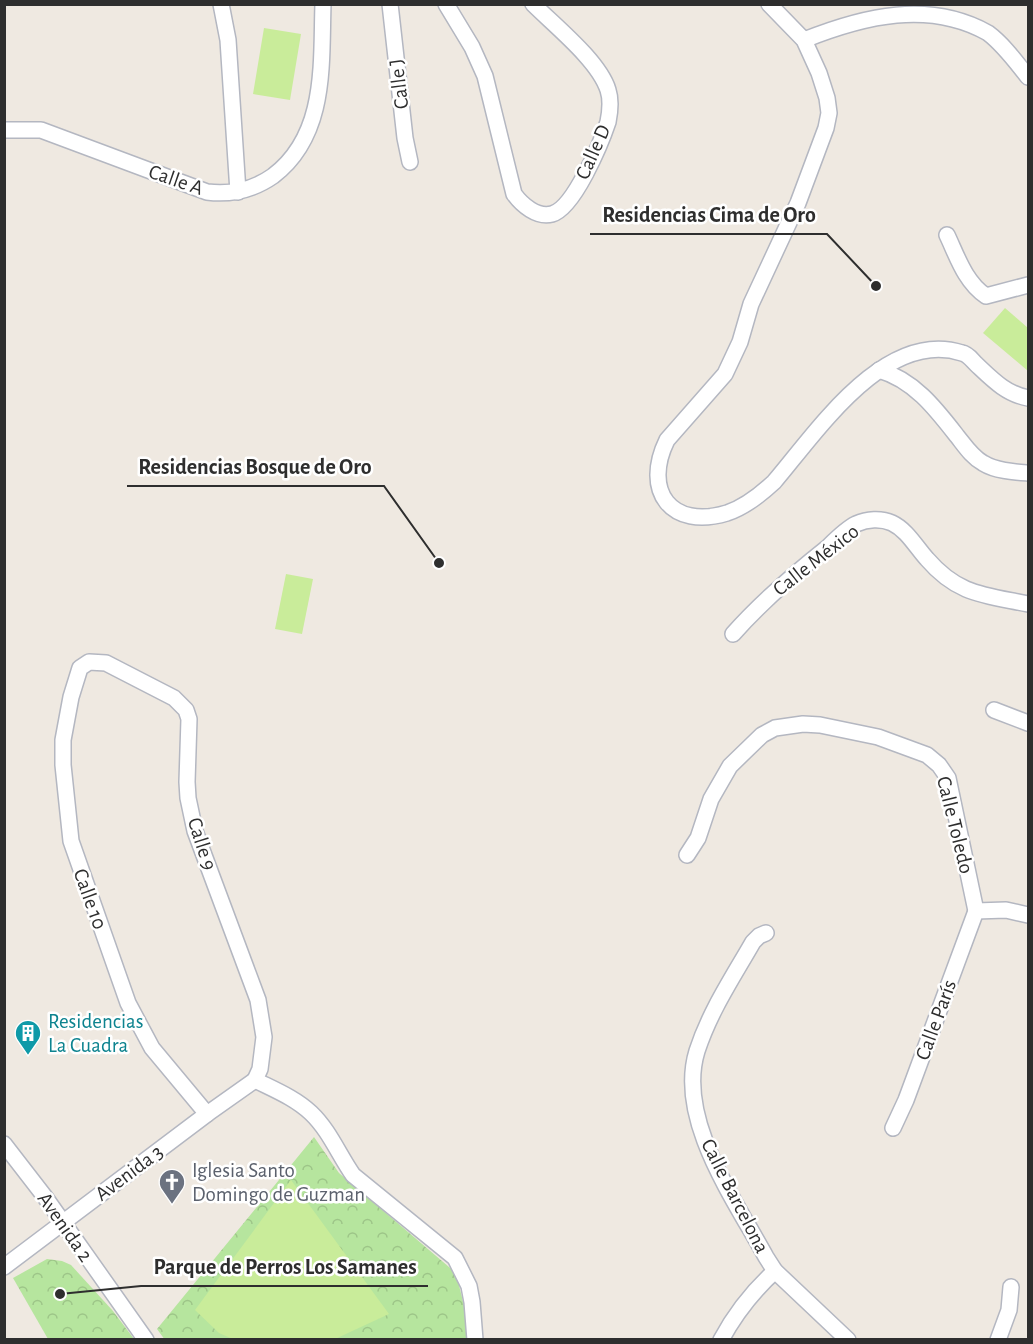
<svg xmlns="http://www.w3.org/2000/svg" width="1033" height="1344" font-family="'Alegreya Sans',sans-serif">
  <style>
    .park { fill: url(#park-crowns) }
    .pitch { fill: #c9ec9a }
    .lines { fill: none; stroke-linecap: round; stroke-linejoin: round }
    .street-casing { stroke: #b4b7c1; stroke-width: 18 }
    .street { stroke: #fff; stroke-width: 15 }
    .labels { text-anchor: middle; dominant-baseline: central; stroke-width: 5; stroke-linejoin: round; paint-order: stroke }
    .street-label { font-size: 21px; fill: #2e2e2e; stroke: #fff }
    .culture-label { font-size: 21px; fill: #0d838f; stroke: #fff; text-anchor: start }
    .worship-label { font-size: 21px; fill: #5b616d; stroke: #fff; text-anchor: start }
    .leader { fill: none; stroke: #2e2e2e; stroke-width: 2 }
    .callout-dot { fill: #2e2e2e; stroke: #fff; stroke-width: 2 }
    .callout-label { font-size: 22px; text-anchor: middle; font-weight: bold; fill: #2e2e2e; stroke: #fff; stroke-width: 5; stroke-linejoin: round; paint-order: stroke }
  </style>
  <defs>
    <pattern id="park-crowns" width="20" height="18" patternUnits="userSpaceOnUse" patternTransform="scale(1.5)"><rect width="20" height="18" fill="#b6e59e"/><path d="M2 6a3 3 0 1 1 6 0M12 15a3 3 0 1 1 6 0" fill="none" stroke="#9dc588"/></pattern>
  </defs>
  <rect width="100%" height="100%" fill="#efe9e1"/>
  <g class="park">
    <polygon points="314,1137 339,1173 456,1273 469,1326 466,1340 165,1340 157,1329"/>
    <polygon points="47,1259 62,1261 71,1265 113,1311 134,1339 48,1339 13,1278"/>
  </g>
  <g class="pitch">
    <polygon points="264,28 301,34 290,100 253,94"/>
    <polygon points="1005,308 1028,328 1028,371 983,333"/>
    <polygon points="286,574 313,579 302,634 275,629"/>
    <polygon points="291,1180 389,1314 335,1339 235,1340 219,1333 195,1310"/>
  </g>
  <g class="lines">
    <g class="street-casing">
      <g id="street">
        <polyline points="221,4 228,40 238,192"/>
        <polyline points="390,4 405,138 410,162"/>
        <path d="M446 4 472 47 485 76 514 194C522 205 537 218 552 214 574 208 601 143 608 122 610 112 611 99 608 90 599 61 555 26 533 4"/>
        <path d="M769 4 804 40 819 73 827 98 829 113 826 128 798 203 751 304 740 342 725 374 667 440C642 491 671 530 727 513 745 507 760 495 774 482 816 433 885 328 962 353 968 354 972 360 976 364 992 379 1006 394 1028 398"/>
        <path d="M804 40C864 16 929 0 988 33 1004 45 1016 62 1028 77"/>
        <path d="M4 130H41L207 192C231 195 253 190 273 176 327 135 321 65 323 4"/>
        <path d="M947 235C957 256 965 282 986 296L1028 285"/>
        <path d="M879 370C914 380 936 409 957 436 965 446 972 457 983 463 996 471 1014 472 1028 473"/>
        <path d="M733 634C762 601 794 574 828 547 836 539 846 529 856 524 867 519 881 518 892 523 907 530 916 547 927 559 958 595 984 595 1028 604"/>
        <polyline points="994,710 1028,723"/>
        <polyline points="687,855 698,838 711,799 730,766 762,735 775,728 803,724 820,725 878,737 927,755 939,765 948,778 976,911"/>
        <polyline points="976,911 1006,910 1028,915"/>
        <path d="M766 933 759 936 753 942C733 977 710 1011 697 1051 676 1119 735 1200 766 1257L775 1271 848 1340"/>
        <path d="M255 1080C275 1090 295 1098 311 1113 329 1130 339 1155 353 1175L455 1258 469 1286 472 1302 475 1340"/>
        <polyline points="207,1114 152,1048 128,1003 71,841 63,765 63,740 71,697 80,668 89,662 106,663 174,698 186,710 189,719 187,782 188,798 195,831 258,1000 264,1037 260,1069 255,1080"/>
        <polyline points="893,1128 906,1100 976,911"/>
        <polyline points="4,1144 45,1197 146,1340"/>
        <polyline points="4,1267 207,1114 255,1080"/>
        <path d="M721 1340C735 1314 753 1291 775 1271"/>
        <polyline points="998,1340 1009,1310 1011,1287"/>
      </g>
    </g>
    <use href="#street" class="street"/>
  </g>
  <defs>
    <g id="building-pin" transform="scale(1.35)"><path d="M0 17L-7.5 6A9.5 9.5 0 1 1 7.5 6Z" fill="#0f9aa8" stroke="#fff"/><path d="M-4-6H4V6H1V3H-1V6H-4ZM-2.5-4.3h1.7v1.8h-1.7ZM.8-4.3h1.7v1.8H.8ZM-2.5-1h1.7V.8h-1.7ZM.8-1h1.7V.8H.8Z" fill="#fff"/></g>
    <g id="church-pin" transform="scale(1.35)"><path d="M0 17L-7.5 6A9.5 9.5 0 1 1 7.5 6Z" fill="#6b7280" stroke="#fff"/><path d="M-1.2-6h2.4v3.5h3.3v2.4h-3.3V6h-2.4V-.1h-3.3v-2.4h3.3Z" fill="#fff"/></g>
  </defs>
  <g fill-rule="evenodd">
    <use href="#building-pin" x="28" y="1033"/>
    <use href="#church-pin" x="172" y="1182"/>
  </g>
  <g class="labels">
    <g class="street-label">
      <text transform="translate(399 84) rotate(-97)">Calle J</text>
      <text transform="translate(593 152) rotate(-66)">Calle D</text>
      <text transform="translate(176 180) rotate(19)">Calle A</text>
      <text transform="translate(816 560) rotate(-38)">Calle México</text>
      <text transform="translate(955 825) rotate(76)">Calle Toledo</text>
      <text transform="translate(202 844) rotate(72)">Calle 9</text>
      <text transform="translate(90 899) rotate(70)">Calle 10</text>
      <text transform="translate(936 1020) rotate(-70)">Calle París</text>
      <text transform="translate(129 1173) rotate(-37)">Avenida 3</text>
      <text transform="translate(735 1196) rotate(63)">Calle Barcelona</text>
      <text transform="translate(65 1227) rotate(55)">Avenida 2</text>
    </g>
    <g class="culture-label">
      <text x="48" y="1021">Residencias<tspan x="48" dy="24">La Cuadra</tspan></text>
    </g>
    <g class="worship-label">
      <text x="192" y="1170">Iglesia Santo<tspan x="192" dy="24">Domingo de Guzman</tspan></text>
    </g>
  </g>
  <path class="leader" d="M876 286L827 234H590M439 563L384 486H127M60 1294L141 1286H428"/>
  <g class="callout-dot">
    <circle cx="876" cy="286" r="6"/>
    <circle cx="439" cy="563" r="6"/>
    <circle cx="60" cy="1294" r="6"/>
  </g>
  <g class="callout-label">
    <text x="709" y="222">Residencias Cima de Oro</text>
    <text x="255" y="474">Residencias Bosque de Oro</text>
    <text x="285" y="1274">Parque de Perros Los Samanes</text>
  </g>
  <rect width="1033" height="1344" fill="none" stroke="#2e2e2e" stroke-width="12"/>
</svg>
